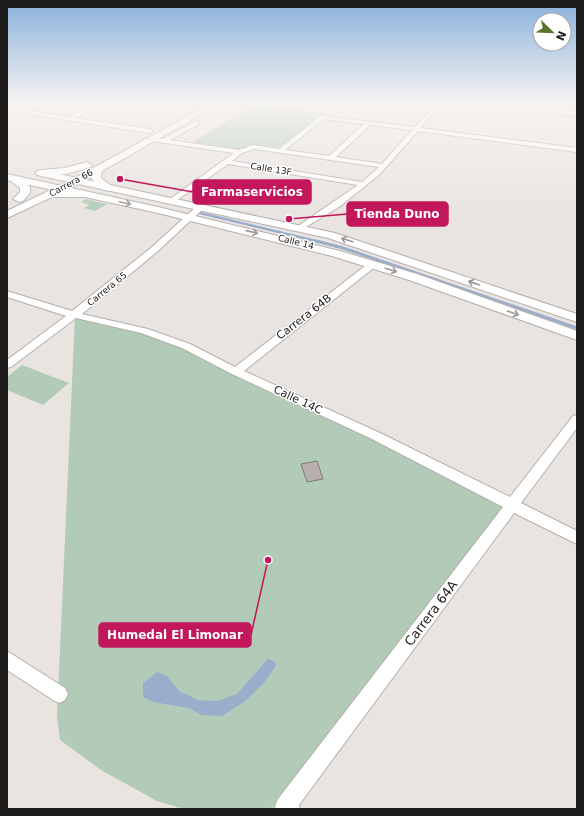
<svg xmlns="http://www.w3.org/2000/svg" width="584" height="816" font-family="'DejaVu Sans',sans-serif">
  <style>
    .green { fill: #b2cbb8 }
    .water { fill: #9aadcb }
    .lines { fill: none; stroke-linecap: round; stroke-linejoin: round }
    .stream-far1 { stroke: #9aadcb; stroke-width: 2.5 }
    .stream { stroke: #9aadcb; stroke-width: 3 }
    .building { fill: #b7b0ad; stroke: #817b78 }
    .minor-casing { stroke: #b4aeaa; stroke-width: 2 }
    .tertiary-casing { stroke: #b4aeaa; stroke-width: 2 }
    .secondary-casing { stroke: #b4aeaa; stroke-width: 2 }
    .minor { fill: #fff; fill-rule: evenodd }
    .tertiary { fill: #fff; fill-rule: evenodd }
    .secondary { fill: #fff; fill-rule: evenodd }
    .oneway { stroke: #9a9999 }
    .labels { text-anchor: middle; dominant-baseline: central; stroke-width: 3; stroke-linejoin: round; paint-order: stroke }
    .far-street-label { font-size: 9px; fill: #1f1d1c; stroke: #fff }
    .street-label { font-size: 11px; fill: #1f1d1c; stroke: #fff }
    .near-street-label { font-size: 13px; fill: #1f1d1c; stroke: #fff }
    .leader { fill: none; stroke: #c2185b; stroke-width: 1.5 }
    .callout-dot { fill: #c2185b; stroke: #fff; stroke-width: 1.5 }
    .callout { fill: #c2185b; stroke: #c2185b; stroke-width: 1.5 }
    .callout-label { font-size: 12px; text-anchor: middle; font-weight: bold; fill: #fff }
  </style>
  <rect width="100%" height="100%" fill="#eae4e0"/>
  <g class="green">
    <polygon points="254,105 327,114 281,150 258,147 240,152 188,145"/>
    <polygon points="86,199 107,204 95,211 84,208 90,205 81,202"/>
    <polygon points="75,315 168,339 512,505 285,806 262,809 184,809 157,801 101,770 60,740 57,716"/>
    <polygon points="22,365 69,383 43,405 7,390 7,377"/>
  </g>
  <polygon class="water" points="268,659 275,662 276,666 263,684 244,702 222,716 201,715 189,708 153,702 143,697 143,683 157,672 167,676 179,691 198,700 217,701 237,694"/>
  <g class="lines">
    <polyline class="stream-far1" points="196,212 320,242"/>
    <polyline class="stream" points="316,241 343,248 577,328"/>
  </g>
  <polygon class="building" points="317,461 323,479 307,482 301,464"/>
  <g class="lines">
    <g class="minor-casing">
      <g id="minor">
        <polygon points="102,103 109,103 75,118 150,129 153,131 150,133 7,111 7,107 67,117"/>
        <path d="M436 103H442L420 128 577 148V152L418 131 379 175 339 207 301 230H298V226L358 185 228 164 173 203H170V199L234 153 151 141 148 139 151 137 163 139 197 121 199 122V124L170 140 239 150 253 145 279 149 321 116 415 127ZM324 119 364 124 329 156 285 150ZM370 125 412 130 382 164 336 157ZM254 149 379 167 362 182 232 161 242 153Z"/>
        <polygon points="481,103 496,103 577,112 577,116 484,105"/>
        <polygon points="198,205 201,205 205,207 158,251 82,314 148,329 190,344 235,367 370,262 376,262 377,264 376,266 244,371 378,432 510,497 573,416 577,415 577,428 521,503 577,531 577,544 514,513 299,805 300,809 276,809 275,806 278,799 503,507 370,438 232,374 182,348 141,333 76,318 11,367 7,368 7,360 66,316 7,297 7,291 72,311 152,247"/>
        <polygon points="7,651 65,688 68,694 65,700 59,703 53,700 7,670"/>
      </g>
    </g>
    <g class="tertiary-casing">
      <g id="tertiary">
        <polygon points="40,170 335,233 577,314 577,322 328,238 37,175 35,173 37,171"/>
        <polygon points="7,174 158,207 340,251 417,274 577,331 577,340 409,280 332,256 158,213 7,180"/>
      </g>
    </g>
    <g class="secondary-casing">
      <g id="secondary">
        <path d="M212 103H221L102 171 101 178 114 188 113 190C103 193 95 185 91 177L65 191 87 192 92 195 91 197H52L7 218V211L73 179Z"/>
        <path d="M87 162 92 165 90 167C80 170 44 182 36 173L41 170 65 168Z"/>
        <polygon points="12,175 24,180 30,187 30,193 23,201 19,202 13,199 20,192 20,188 7,178 8,176"/>
      </g>
    </g>
    <use href="#minor" class="minor"/>
    <use href="#tertiary" class="tertiary"/>
    <use href="#secondary" class="secondary"/>
  </g>
  <defs><path id="oneway-shaft" d="M-6 0H5M1.5-3L5.5 0L1.5 3" fill="none" stroke-width="1.6" stroke-linecap="round" stroke-linejoin="round"/></defs>
  <g class="oneway">
    <use href="#oneway-shaft" transform="translate(125 203) rotate(12)"/>
    <use href="#oneway-shaft" transform="translate(252 232) rotate(13)"/>
    <use href="#oneway-shaft" transform="translate(347 240) rotate(-163)"/>
    <use href="#oneway-shaft" transform="translate(391 270) rotate(18)"/>
    <use href="#oneway-shaft" transform="translate(474 283) rotate(-161)"/>
    <use href="#oneway-shaft" transform="translate(513 313) rotate(20)"/>
  </g>
  <linearGradient id="sky" x2="0" y2="1"><stop stop-color="#89b1dc"/><stop offset="0.47" stop-color="#f6f3f1"/><stop offset="1" stop-color="#f6f3f1" stop-opacity="0"/></linearGradient>
  <rect width="584" height="217" fill="url(#sky)"/>
  <g class="labels">
    <g class="far-street-label">
      <text transform="translate(271 169) rotate(9)">Calle 13F</text>
      <text transform="translate(71 183) rotate(-28)">Carrera 66</text>
      <text transform="translate(296 242) rotate(14)">Calle 14</text>
      <text transform="translate(107 289) rotate(-39)">Carrera 65</text>
    </g>
    <g class="street-label">
      <text transform="translate(304 317) rotate(-38)">Carrera 64B</text>
      <text transform="translate(298 400) rotate(25)">Calle 14C</text>
    </g>
    <g class="near-street-label">
      <text transform="translate(431 613) rotate(-53)">Carrera 64A</text>
    </g>
  </g>
  <path class="leader" d="M120 179L193 192M289 219L347 214M268 560L251 635"/>
  <g class="callout-dot">
    <circle cx="120" cy="179" r="4"/>
    <circle cx="289" cy="219" r="4"/>
    <circle cx="268" cy="560" r="4"/>
  </g>
  <g class="callout">
    <rect x="193" y="180" width="118" height="24" rx="4"/>
    <rect x="347" y="202" width="101" height="24" rx="4"/>
    <rect x="99" y="623" width="152" height="24" rx="4"/>
  </g>
  <g class="callout-label">
    <text x="252" y="196">Farmaservicios</text>
    <text x="397" y="218">Tienda Duno</text>
    <text x="175" y="639">Humedal El Limonar</text>
  </g>
  <rect width="584" height="816" fill="none" stroke="#1f1d1c" stroke-width="16"/>
  <g transform="translate(552 32) rotate(113)"><circle r="19" fill="#ffffff" stroke="#a5a5a4"/>
  <path d="M0-3L7 15L0 10L-7 15Z" fill="#57762d"/>
  <text y="-6" font-size="11" font-weight="bold" text-anchor="middle" fill="#1f1d1c">N</text>
  </g>
</svg>
